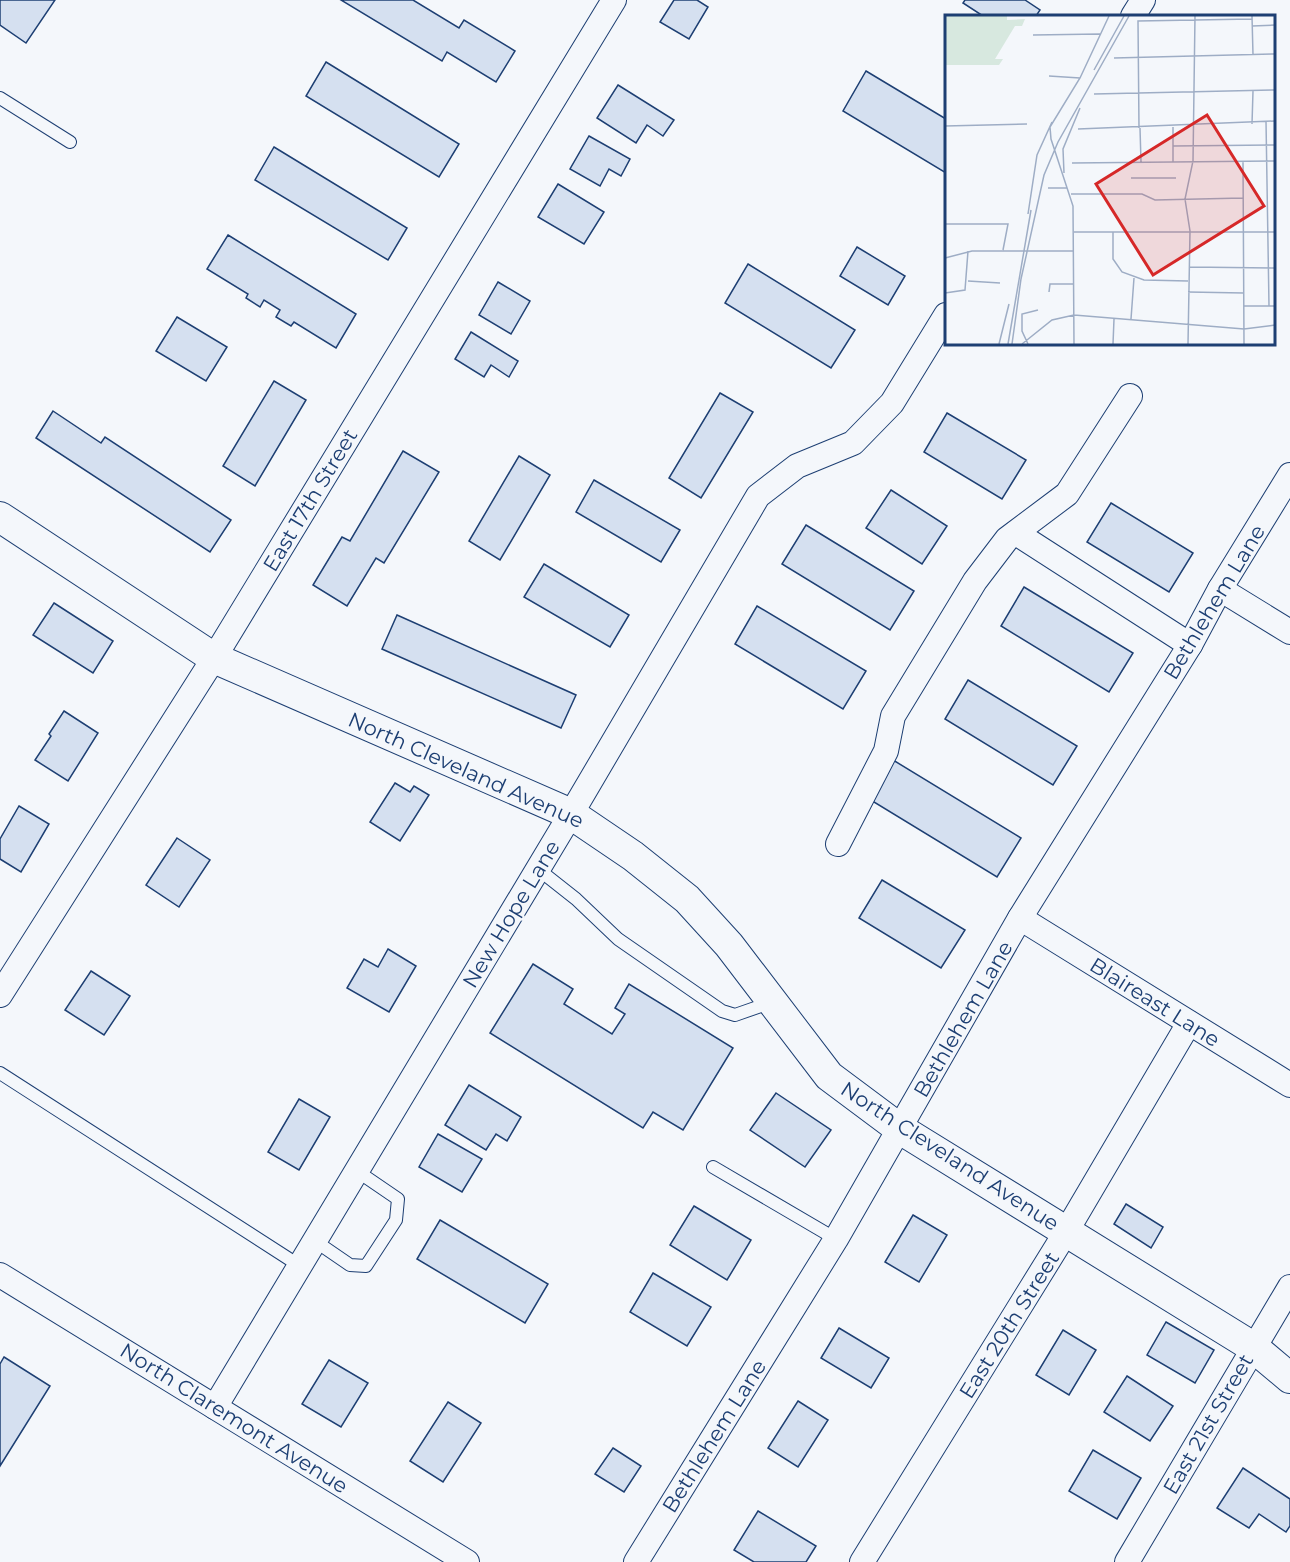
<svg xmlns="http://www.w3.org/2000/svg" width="1290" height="1562" font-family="Montserrat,sans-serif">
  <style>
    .building { fill: #d5e0f0; stroke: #1d3f73; stroke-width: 1.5 }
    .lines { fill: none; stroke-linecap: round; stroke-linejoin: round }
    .service-casing { stroke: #1d3f73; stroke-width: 14 }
    .minor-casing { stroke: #1d3f73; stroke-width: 26 }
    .tertiary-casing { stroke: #1d3f73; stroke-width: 32 }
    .service { stroke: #f4f7fb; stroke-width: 12 }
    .minor { stroke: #f4f7fb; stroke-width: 24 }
    .tertiary { stroke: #f4f7fb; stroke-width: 30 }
    .labels { text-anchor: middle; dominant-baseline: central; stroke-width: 4.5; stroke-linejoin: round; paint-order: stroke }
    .street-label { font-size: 21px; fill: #1d3f73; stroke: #f4f7fb }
    .inset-road { fill: none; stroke: #9eadc5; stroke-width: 1.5 }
    .view { fill: #d62828; fill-opacity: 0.15; stroke: #d62828; stroke-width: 3 }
    .inset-edge { fill: none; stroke: #1d3f73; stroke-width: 3 }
  </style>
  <rect width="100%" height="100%" fill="#f4f7fb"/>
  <g class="building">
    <polygon points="0,0 55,0 26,43 0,25"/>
    <polygon points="341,0 413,0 459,28 464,20 515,51 496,82 447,52 442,61"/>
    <polygon points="674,0 697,0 708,7 689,39 660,22"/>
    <polygon points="965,0 1025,0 1040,10 1036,16 983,16 963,3"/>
    <polygon points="326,62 459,144 439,177 306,96"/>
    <polygon points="866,71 946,119 946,173 843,111"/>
    <polygon points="618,85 674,120 663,136 647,125 636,143 597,118"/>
    <polygon points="589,136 630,159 621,176 609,169 600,186 570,169"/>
    <polygon points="274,147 407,228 388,260 255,180"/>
    <polygon points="558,184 604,212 584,244 538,217"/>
    <polygon points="228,235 356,314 336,348 294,322 291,326 276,317 280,310 264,300 260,307 246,298 248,294 207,269"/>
    <polygon points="857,247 905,276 888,305 840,276"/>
    <polygon points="748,264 855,330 831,368 725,303"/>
    <polygon points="498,282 530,301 511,334 479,315"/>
    <polygon points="177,317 227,347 206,381 156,351"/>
    <polygon points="471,332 518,361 509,377 491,365 484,377 455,359"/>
    <polygon points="274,381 306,400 255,486 223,466"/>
    <polygon points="720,393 753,412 701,498 669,478"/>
    <polygon points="53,411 101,443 105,437 231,520 210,552 36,438"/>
    <polygon points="947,413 1026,460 1002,499 924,452"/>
    <polygon points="403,451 439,472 384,563 376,558 347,606 313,585 342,537 350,541"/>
    <polygon points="519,456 550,475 500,560 469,541"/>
    <polygon points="594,480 680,530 661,562 576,512"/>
    <polygon points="891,490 947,526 922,564 866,528"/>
    <polygon points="1111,503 1193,553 1169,592 1087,542"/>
    <polygon points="806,525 914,591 890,630 782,564"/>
    <polygon points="544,564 629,615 610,647 524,597"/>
    <polygon points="1024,587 1133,653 1109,692 1001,626"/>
    <polygon points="54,603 113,641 93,673 33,635"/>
    <polygon points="757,606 866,671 843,709 735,644"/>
    <polygon points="397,615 576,695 561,728 382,649"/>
    <polygon points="968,680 1077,746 1053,785 945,719"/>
    <polygon points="64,711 98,733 68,781 35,760 51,736 49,734"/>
    <polygon points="893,760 1021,838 997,877 869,799"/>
    <polygon points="395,783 410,792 414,786 429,795 400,841 370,822"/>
    <polygon points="19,806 49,824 21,872 0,859 0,839"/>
    <polygon points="177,838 210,860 179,907 146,885"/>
    <polygon points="882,880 965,930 941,968 859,918"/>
    <polygon points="388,949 416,966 389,1012 347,988 364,959 378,967"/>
    <polygon points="533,964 573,989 564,1004 612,1034 625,1014 615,1008 629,984 733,1048 683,1130 653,1112 643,1128 490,1033"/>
    <polygon points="91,971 130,996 104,1035 65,1010"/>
    <polygon points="469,1085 521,1117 507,1141 496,1134 486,1150 445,1125"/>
    <polygon points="776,1093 831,1130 805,1167 750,1130"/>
    <polygon points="299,1099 330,1117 299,1170 268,1152"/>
    <polygon points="438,1134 482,1159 462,1192 419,1167"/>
    <polygon points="1126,1204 1163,1227 1151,1248 1114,1224"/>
    <polygon points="694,1206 751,1240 727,1280 670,1245"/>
    <polygon points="913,1215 947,1235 919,1282 885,1262"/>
    <polygon points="440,1220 548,1284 525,1323 417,1259"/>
    <polygon points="653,1273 711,1307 687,1346 630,1312"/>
    <polygon points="1166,1322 1214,1350 1195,1383 1147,1355"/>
    <polygon points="839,1328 889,1358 871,1388 821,1358"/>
    <polygon points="1063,1330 1096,1350 1069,1395 1036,1375"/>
    <polygon points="4,1357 50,1386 0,1466 0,1364"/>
    <polygon points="329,1360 368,1383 341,1427 302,1404"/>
    <polygon points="1127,1376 1173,1406 1150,1441 1104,1412"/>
    <polygon points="798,1401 828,1420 798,1467 768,1448"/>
    <polygon points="448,1402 481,1423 443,1482 410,1461"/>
    <polygon points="613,1448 641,1466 624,1492 595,1474"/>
    <polygon points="1093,1450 1141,1478 1117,1519 1069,1491"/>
    <polygon points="1243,1468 1290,1499 1290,1526 1286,1532 1259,1514 1249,1528 1217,1508"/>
    <polygon points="758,1511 816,1546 806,1562 754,1562 734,1550"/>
  </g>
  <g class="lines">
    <g class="service-casing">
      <g id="service">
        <polyline points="0,98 70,142"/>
        <polyline points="538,869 576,899 618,939 722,1011 735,1015 772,1002"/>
        <polyline points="0,1073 300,1266"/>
        <polyline points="713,1167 836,1239"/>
        <polyline points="315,1241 350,1265 366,1266 396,1220 398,1199 357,1171"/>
      </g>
    </g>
    <g class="minor-casing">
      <g id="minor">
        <polyline points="1133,16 1143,0"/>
        <polyline points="1016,533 1190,645"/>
        <polyline points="1220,589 1290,632"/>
        <polyline points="838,844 886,751 893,716 975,581 1007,539 1067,494 1130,396"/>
        <polyline points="1020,918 1290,1085"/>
        <polyline points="0,995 214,658 614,0"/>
        <polyline points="0,1275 467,1562"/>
        <polyline points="215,1407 571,814 758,496 797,466 853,443 892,403 946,315"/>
        <polyline points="636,1562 836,1239 1020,918 1190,645 1220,589 1290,475"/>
        <polyline points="862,1562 1066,1232 1189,1023"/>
        <polyline points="1127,1562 1290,1287"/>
      </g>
    </g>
    <g class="tertiary-casing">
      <polyline id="tertiary" points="0,517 214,658 571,814 633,856 687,899 729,945 829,1076 900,1129 1253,1347 1290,1378"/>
    </g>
    <use href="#service" class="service"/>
    <use href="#minor" class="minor"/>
    <use href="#tertiary" class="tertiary"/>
  </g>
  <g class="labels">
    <g class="street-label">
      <text transform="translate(310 500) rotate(-59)">East 17th Street</text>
      <text transform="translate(1214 602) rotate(-59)">Bethlehem Lane</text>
      <text transform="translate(466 770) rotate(24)">North Cleveland Avenue</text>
      <text transform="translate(511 914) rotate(-59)">New Hope Lane</text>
      <text transform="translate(1155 1002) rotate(32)">Blaireast Lane</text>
      <text transform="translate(963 1019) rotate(-60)">Bethlehem Lane</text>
      <text transform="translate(950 1156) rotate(33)">North Cleveland Avenue</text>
      <text transform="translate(1009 1325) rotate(-58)">East 20th Street</text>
      <text transform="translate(234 1418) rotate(32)">North Claremont Avenue</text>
      <text transform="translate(1208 1424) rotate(-60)">East 21st Street</text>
      <text transform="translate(714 1436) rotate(-58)">Bethlehem Lane</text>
    </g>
  </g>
  <g transform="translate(945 15)">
    <rect width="330" height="330" fill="#f4f7fb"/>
    <path d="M0 1H62V5L80 4 77 11H70L50 44H58L54 50H0Z" fill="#d7e8df"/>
    <path class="inset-road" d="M307 1 308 40M307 11 330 10M88 20 155 19M169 43 330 39M149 55 179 1M104 61 135 63M149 79 330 75M321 106 324 291M307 109 308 76M0 111 82 109M228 112V147M194 113 193 6 307 4M195 113 196 147M133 114 330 106M228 131 330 130M298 146 299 329M127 148 330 146M119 158 118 134 135 93M186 163H231M103 173H122M126 179H197L210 185 298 183M83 199 92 140 107 107M0 209H63L58 235M129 217H330M168 217V244L177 257 199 265 243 266M0 243 27 236H129M244 252 330 253M23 266 55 268M104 277 105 269H129M243 277 299 278M0 278 20 275 23 236M299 291H330M186 304 189 263M54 329 64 289M63 329 86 195M67 329 76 264 99 160 113 127 184 1M77 329 107 305 129 300 299 314 330 310M83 329 77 316V299L93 295M129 329 128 191 106 124 105 112 135 63 164 1M168 329 169 304M243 329 245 216 240 184 248 146 250 1"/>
    <path class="view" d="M262 100 319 191 208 260 151 169Z"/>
    <rect width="330" height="330" class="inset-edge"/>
  </g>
</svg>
